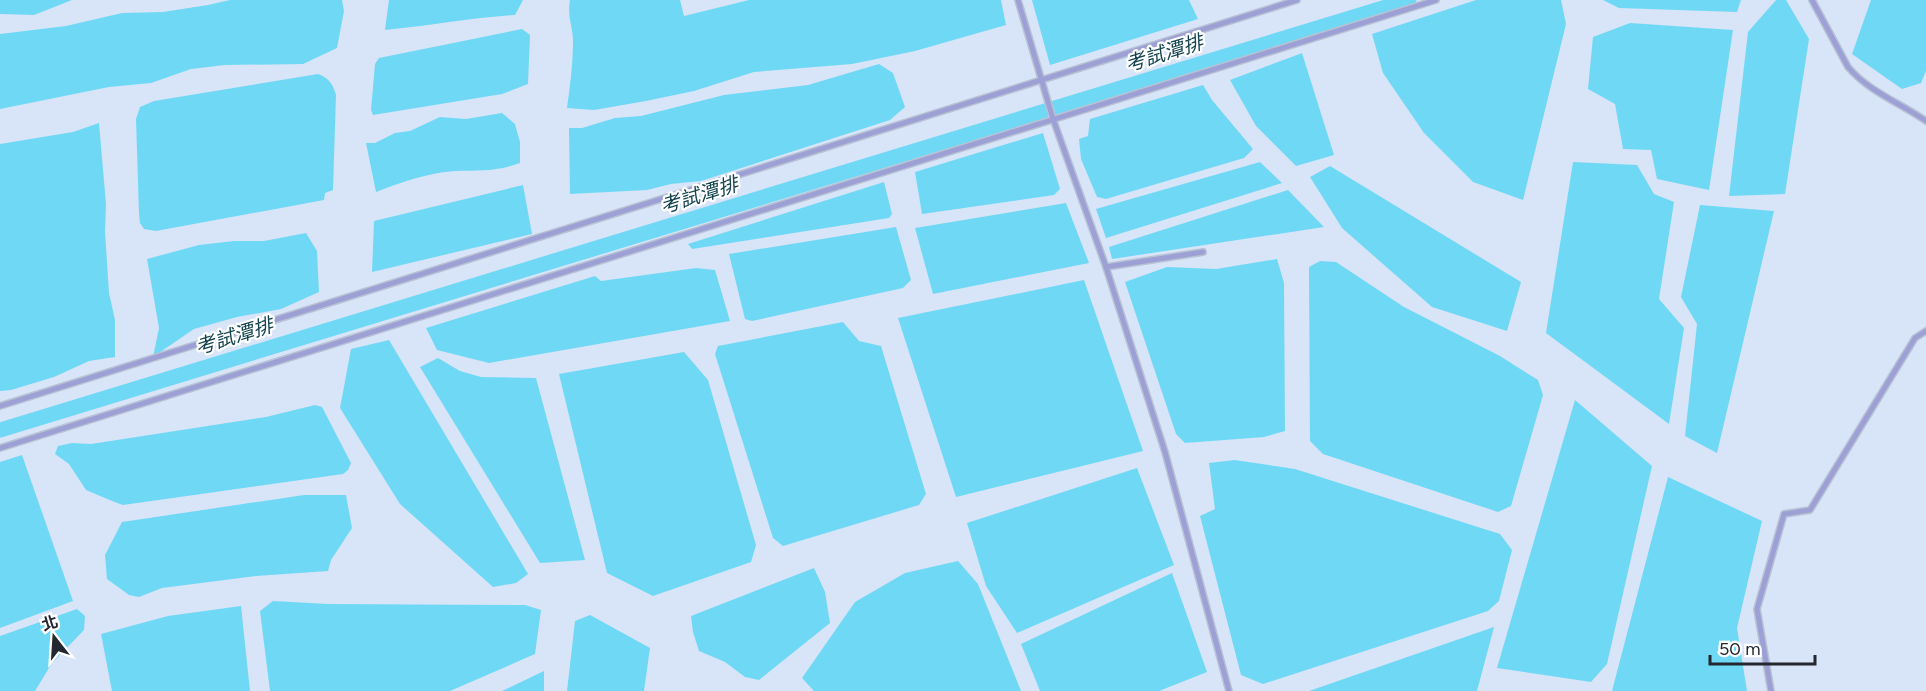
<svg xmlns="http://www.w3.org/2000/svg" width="1926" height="691" font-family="Figtree,'Noto Sans TC',sans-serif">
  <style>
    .water { fill: #6fd9f5 }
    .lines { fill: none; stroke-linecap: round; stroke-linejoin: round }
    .canal { stroke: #6fd9f5; stroke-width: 15 }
    .service-casing { stroke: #b7c2d4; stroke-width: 8 }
    .service { stroke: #9da0d4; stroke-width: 5 }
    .labels { text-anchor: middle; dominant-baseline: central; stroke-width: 4.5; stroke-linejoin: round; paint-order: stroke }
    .water-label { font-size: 20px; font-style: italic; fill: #12434e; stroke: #fff }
  </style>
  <rect width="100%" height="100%" fill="#d8e4f8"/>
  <g class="water">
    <polygon points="0,0 72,0 34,15 0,14"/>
    <polygon points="230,0 342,0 344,11 337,48 303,64 225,65 191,69 151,83 109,87 0,109 0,34 66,26 122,13 163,12 208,5"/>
    <path d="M389 0H523L515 15C471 18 428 26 385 30Z"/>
    <path d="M570 0H680L684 16 749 0H1001L1006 25 915 51 852 64 754 72 694 91 646 101 594 110 567 108C570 86 573 64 573 42 573 25 567 19 570 0Z"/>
    <polygon points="1032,0 1189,0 1198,19 1050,65"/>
    <polygon points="1476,0 1561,0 1566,24 1523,200 1473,182 1424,133 1383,73 1372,34"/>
    <polygon points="1603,0 1741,0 1737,12 1619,8"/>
    <polygon points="1776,0 1786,0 1809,39 1785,194 1729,196 1748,32"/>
    <polygon points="1871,0 1926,0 1926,71 1921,83 1902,89 1852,54"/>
    <polygon points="1630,23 1733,30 1709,190 1657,179 1651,150 1623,149 1615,104 1588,89 1593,37"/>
    <polygon points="522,29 530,35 528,84 502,94 373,115 371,110 375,64 379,58"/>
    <polygon points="1302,53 1334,155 1296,166 1256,126 1230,80"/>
    <polygon points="879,64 893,73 905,107 890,120 701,181 671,184 647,190 570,194 569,128 582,128 615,118 641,116 724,95 808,85"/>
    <path d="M318 74C329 78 333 84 336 95L333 190 325 193 324 200 156 231 144 229 140 223 139 214 136 119 140 107 154 101Z"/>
    <polygon points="1203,85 1212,100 1253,149 1244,158 1106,199 1097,197 1081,159 1079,139 1088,136 1090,119"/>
    <path d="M502 113 515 124 520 142V163C495 172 480 170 455 171 427 173 402 182 376 192L366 143H375L395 133 410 131 440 117 466 119Z"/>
    <polygon points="99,123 106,204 105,232 109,293 115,320 115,357 89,361 54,377 11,390 0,391 0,144 73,132"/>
    <polygon points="1043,133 1060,189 1054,195 922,214 915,172"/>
    <polygon points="1260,162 1282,183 1106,238 1096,209"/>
    <polygon points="1573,162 1637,165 1654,194 1674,202 1659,299 1684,328 1669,424 1546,333"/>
    <polygon points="1330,166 1521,282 1507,331 1432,307 1342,228 1310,177"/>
    <polygon points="884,182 892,214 889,218 692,249 688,244"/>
    <polygon points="523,185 532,234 372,272 374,221"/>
    <polygon points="1288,190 1324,227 1112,259 1109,247"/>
    <polygon points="1066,203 1089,263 933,294 915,228"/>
    <polygon points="1700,205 1774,211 1717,453 1685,436 1697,324 1681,297"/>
    <polygon points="896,227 911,280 903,288 752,321 745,319 729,254"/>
    <polygon points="306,233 317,251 319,292 281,309 237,317 194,329 153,357 159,328 147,259 199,245 234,241 264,241"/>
    <polygon points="1277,259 1284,283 1285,431 1264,437 1185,443 1176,434 1125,282 1167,267 1216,269"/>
    <polygon points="1320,261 1336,262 1404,307 1500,356 1538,380 1543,395 1511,506 1498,512 1323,454 1310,441 1309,267"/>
    <polygon points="696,268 715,270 730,321 489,363 437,350 426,328 595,276 601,281"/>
    <polygon points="1084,280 1143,451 956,497 898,318"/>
    <polygon points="843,322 859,341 881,346 926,494 919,505 783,546 773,538 715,354 718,346"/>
    <polygon points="389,340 528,574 516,583 493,587 400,504 340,408 351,349"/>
    <polygon points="684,352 708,380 756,545 751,562 653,596 607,573 559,374"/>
    <polygon points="438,358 460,371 481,377 536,378 585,560 540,563 420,367"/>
    <polygon points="1575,400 1652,466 1607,664 1591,682 1497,668"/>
    <polygon points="315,405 322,407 351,463 348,470 343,474 123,505 112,501 86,490 69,464 55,454 58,446 72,443 91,444 266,417"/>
    <polygon points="22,455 73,601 0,628 0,462"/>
    <polygon points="1235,460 1295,469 1500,534 1512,550 1499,601 1488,611 1263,684 1241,675 1200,516 1215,509 1209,463"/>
    <polygon points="1137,468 1174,565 1017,633 986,586 967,523"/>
    <polygon points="1668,477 1762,521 1737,628 1747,691 1612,691"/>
    <polygon points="304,495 346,495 352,528 331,560 328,571 256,576 162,588 139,597 129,595 107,579 105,555 122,522"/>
    <polygon points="958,561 978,584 1021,691 814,691 802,678 855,602 905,573"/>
    <polygon points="814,568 825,592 830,623 759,680 745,677 725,662 699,651 693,632 691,616"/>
    <polygon points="1172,573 1207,672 1159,691 1040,691 1021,644"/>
    <polygon points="273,601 328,604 525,605 541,610 535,654 450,691 270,691 260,611"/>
    <polygon points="241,606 250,691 112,691 101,634 168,616"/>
    <polygon points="77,609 85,616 84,630 52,663 35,691 0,691 0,636"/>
    <polygon points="590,615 650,648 644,691 567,691 575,621"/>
    <polygon points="1494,627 1477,691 1309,691"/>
    <polygon points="544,671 544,691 502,691"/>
  </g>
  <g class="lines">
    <polyline class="canal" points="0,430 1409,0"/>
    <g class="service-casing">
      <g id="service">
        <polyline points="1018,0 1053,119 1106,267 1165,452 1229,691"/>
        <path d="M1812 0 1848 67C1868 91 1900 103 1926 121"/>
        <polyline points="1106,267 1203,252"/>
        <polyline points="0,406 1297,0"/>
        <polyline points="0,448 1436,0"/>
        <polyline points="1771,691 1757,609 1784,514 1810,510 1915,338 1926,331"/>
      </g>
    </g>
    <use href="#service" class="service"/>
  </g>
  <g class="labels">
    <g class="water-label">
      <text transform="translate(1164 53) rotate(-17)">考試潭排</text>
      <text transform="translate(699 195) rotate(-17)">考試潭排</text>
      <text transform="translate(234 336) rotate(-17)">考試潭排</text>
    </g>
  </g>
  <g transform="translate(54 637) rotate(343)" stroke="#ffffff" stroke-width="4.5" paint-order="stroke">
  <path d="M0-4.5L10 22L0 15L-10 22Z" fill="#23272f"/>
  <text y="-9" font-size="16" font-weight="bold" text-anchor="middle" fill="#23272f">北</text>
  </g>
  <path d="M1710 655v9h105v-9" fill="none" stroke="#23272f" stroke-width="3"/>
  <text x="1719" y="655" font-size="18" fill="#23272f" stroke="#ffffff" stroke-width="4.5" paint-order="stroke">50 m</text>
</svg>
